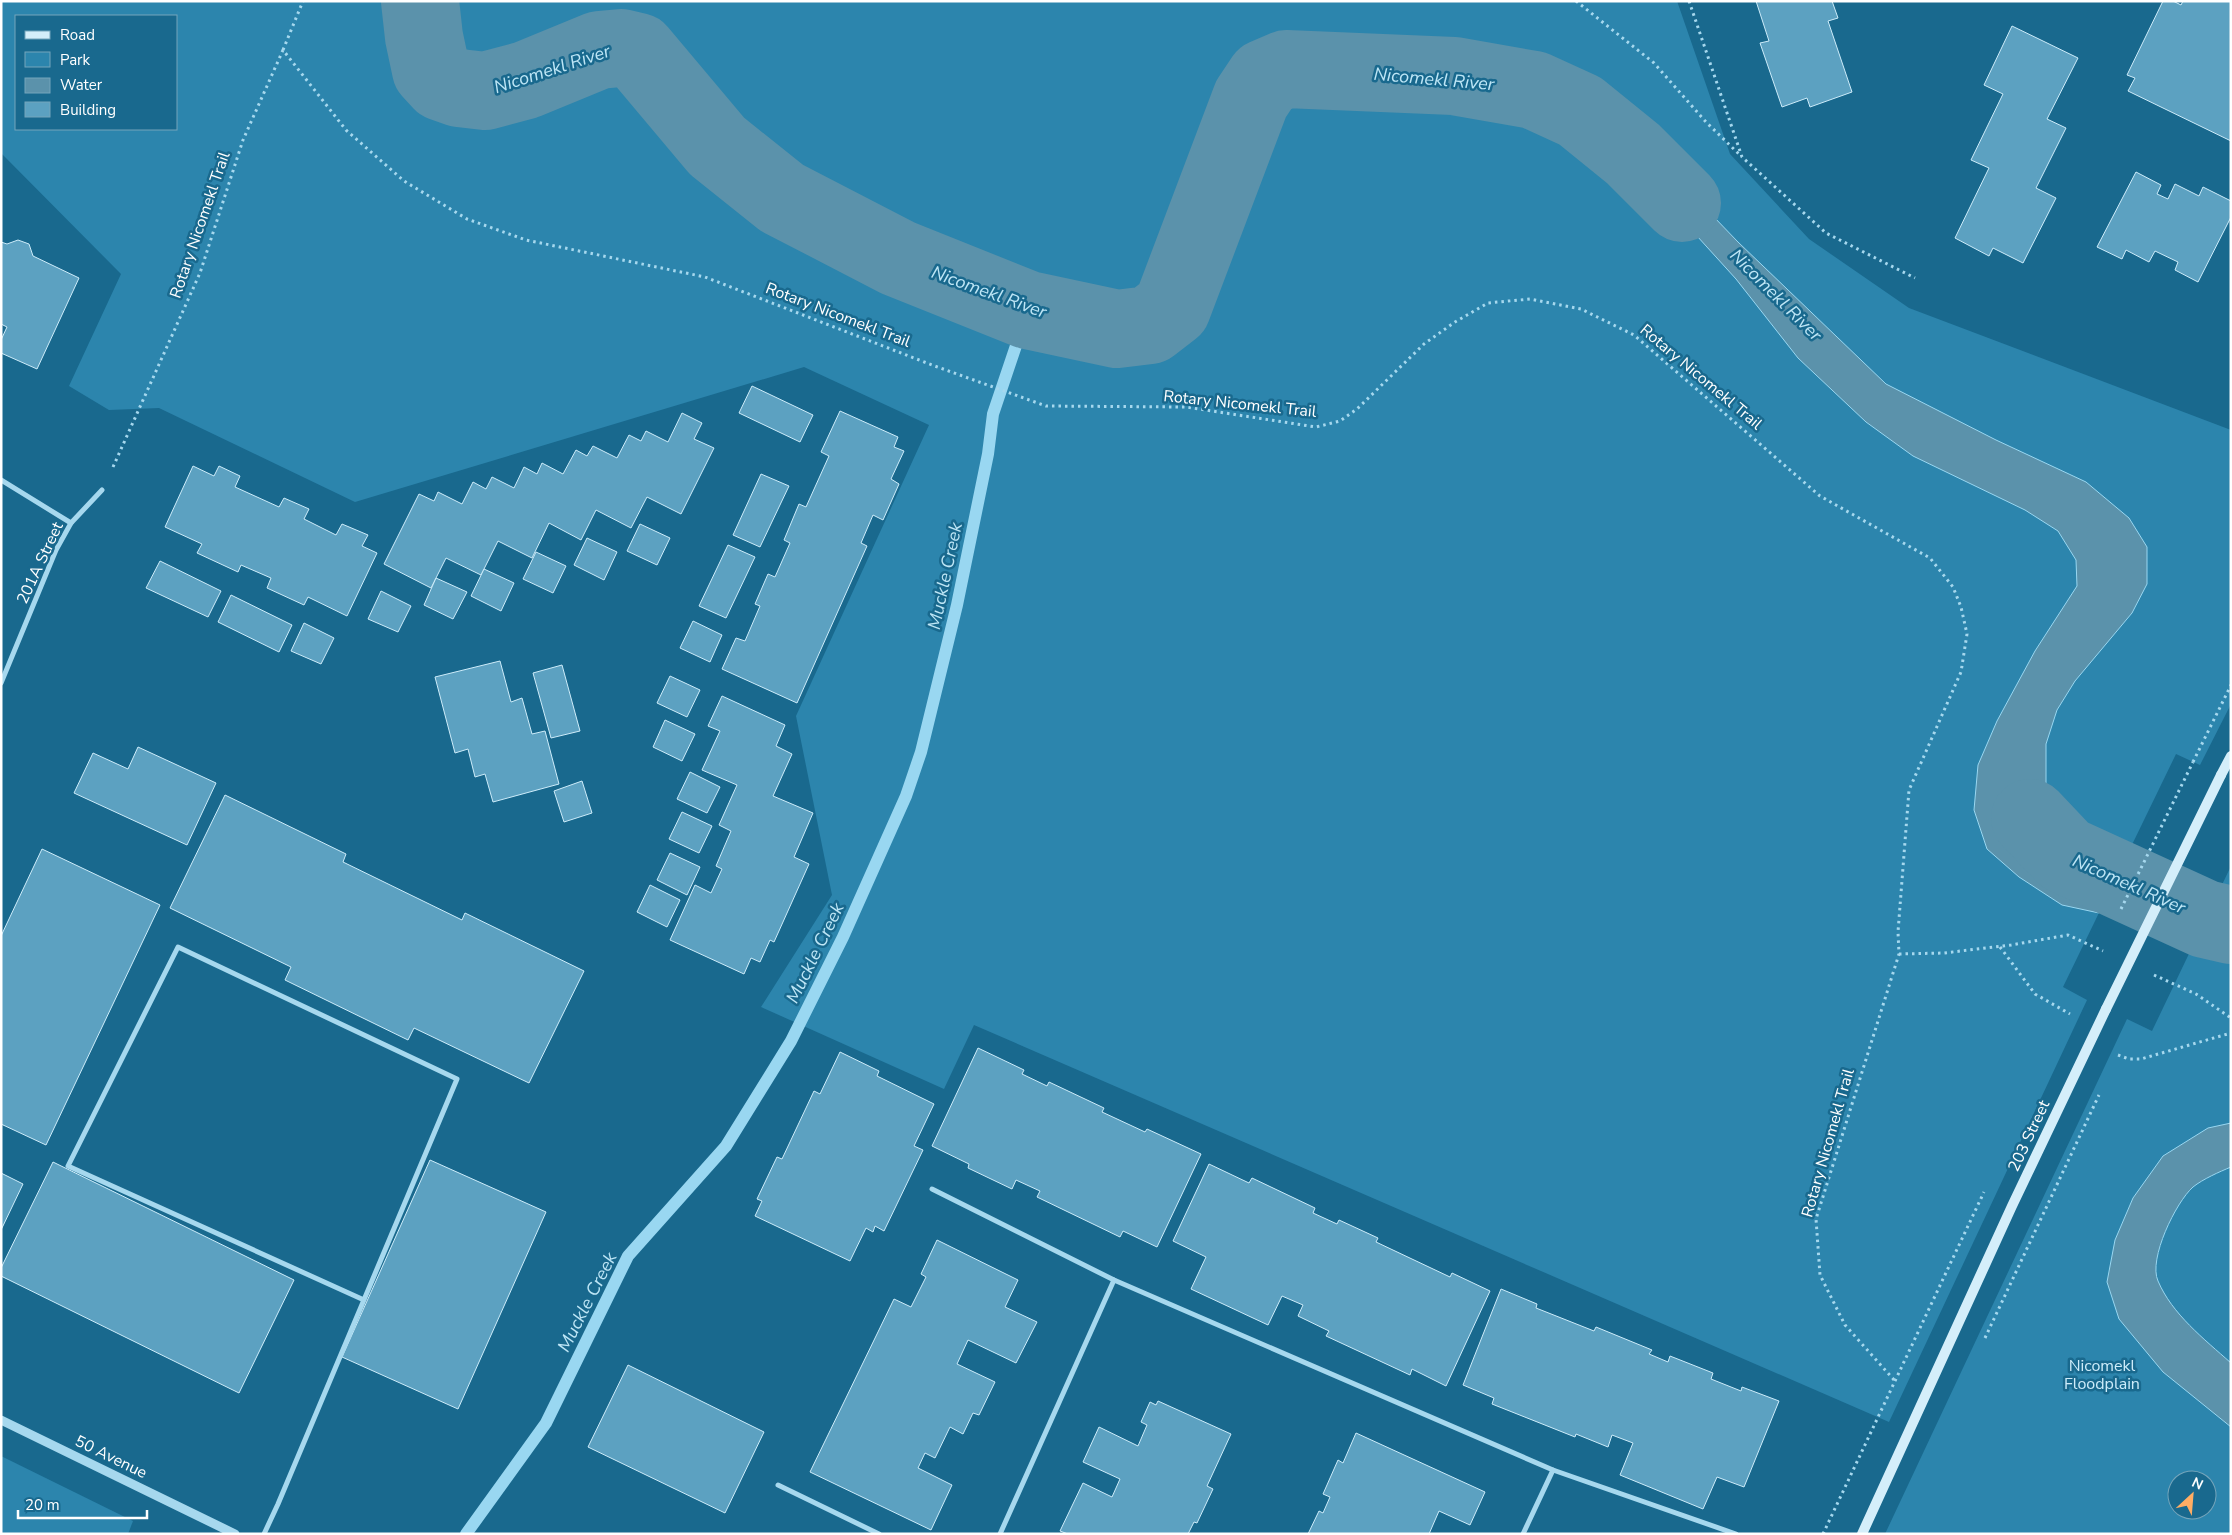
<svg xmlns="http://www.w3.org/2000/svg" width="2232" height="1535" font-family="'Nunito Sans',sans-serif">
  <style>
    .green { fill: #2c85ad; fill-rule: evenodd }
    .water { fill: #5b92ab; stroke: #99d7f1 }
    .pier { fill: #19698e }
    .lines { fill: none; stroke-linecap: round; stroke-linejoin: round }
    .stream { stroke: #99d7f1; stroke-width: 12 }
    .river { stroke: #5b92ab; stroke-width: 78 }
    .building { fill: #5ca1c1; stroke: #cdecfa }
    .path { stroke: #a6d8ee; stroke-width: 3; stroke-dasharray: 2.5 4; stroke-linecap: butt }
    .minor { stroke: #a6d8ee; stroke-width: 5 }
    .tertiary { stroke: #a6d8ee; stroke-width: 9 }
    .secondary { stroke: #d4eefa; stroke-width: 10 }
    .path-bridge { stroke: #a6d8ee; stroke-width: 3; stroke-dasharray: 2.5 4; stroke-linecap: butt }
    .secondary-bridge { stroke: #d4eefa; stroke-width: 10 }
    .labels { text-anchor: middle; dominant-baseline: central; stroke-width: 5; stroke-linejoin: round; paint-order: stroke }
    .street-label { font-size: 16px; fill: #fff; stroke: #19698e }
    .park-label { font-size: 16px; fill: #cdecfa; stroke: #19698e }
    .water-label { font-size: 18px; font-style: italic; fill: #bee6f6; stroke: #19698e }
  </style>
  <rect width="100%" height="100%" fill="#19698e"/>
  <g class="green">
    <path d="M1 1H1677L1730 154 1809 239 1909 308 2231 430V704L2200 765 2176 754 2063 987 2087 1000 1889 1422 974 1025 944 1089 761 1007 832 895 796 716 929 425 804 367 355 502 159 408 109 410 69 386 121 274 1 153ZM16 16H176V129H16Z"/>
    <path d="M2231 866V1534H1885L2127 1019 2152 1031ZM2177 1480H2207V1510H2177Z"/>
    <polygon points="1,1456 133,1521 128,1534 1,1534"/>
  </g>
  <g class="water">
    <polygon points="1609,108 1738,242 1886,384 1996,440 2086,482 2129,518 2147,547 2147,584 2132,613 2075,681 2057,710 2046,744 2046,785 2061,822 2090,846 2124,861 2099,913 2062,905 2019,877 1987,849 1974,810 1978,765 1997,721 2035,651 2077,586 2076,560 2058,531 2025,510 1913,456 1866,422 1798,358 1736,279 1658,193 1602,139"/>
    <polygon points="2218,892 2231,896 2231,954 2194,943"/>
    <path d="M2231 1123V1167C2219 1172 2203 1179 2193 1187 2176 1202 2148 1259 2158 1281 2172 1314 2204 1339 2231 1363V1427L2163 1372 2119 1319 2107 1282 2115 1240 2133 1198 2163 1156 2208 1128Z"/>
  </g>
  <g class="pier">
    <polygon points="2126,859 2127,862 2101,914 2098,915"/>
    <polygon points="2219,890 2205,919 2193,945 2192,942 2203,917 2216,891"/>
  </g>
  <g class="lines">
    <polyline class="stream" points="466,1534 546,1423 628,1256 726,1146 791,1041 843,937 906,796 921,752 957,605 988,454 993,414 1028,310"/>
    <g class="river">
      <polyline points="420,1 424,37 431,70 442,82 459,88 485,91 526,80 599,50 621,48 638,52 717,146 782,198 898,258 1028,310 1117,329 1150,325 1172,308 1251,99 1265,78 1286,69 1454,76 1534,90 1580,111 1633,154 1682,203"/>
      <polyline points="2030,818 2065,855 2205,919 2231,925"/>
    </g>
  </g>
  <g class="building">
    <polygon points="1756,1 1832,1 1838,18 1828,21 1852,92 1810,107 1807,98 1782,107 1760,43 1769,41"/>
    <polygon points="2163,1 2173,1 2181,5 2183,1 2231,1 2231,141 2128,91 2135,78 2127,75"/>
    <polygon points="2012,26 2078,58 2047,119 2066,128 2036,188 2056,198 2023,263 1993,248 1989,256 1955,238 1989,168 1971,160 2003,94 1984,85"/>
    <polygon points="2136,172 2161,185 2157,194 2168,199 2175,184 2199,196 2203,187 2231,201 2231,217 2198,282 2175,270 2178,262 2155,251 2149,262 2126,250 2122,259 2097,247"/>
    <polygon points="18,240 29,244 33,256 79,278 37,369 1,353 1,340 7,327 1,324 1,242 7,244"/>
    <polygon points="752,386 813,415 800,442 739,413"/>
    <polygon points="840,411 898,437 894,447 904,451 891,479 899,484 883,520 873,515 861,543 867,546 797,703 722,669 736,638 745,641 760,606 755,604 768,574 775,577 790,543 784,540 799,504 806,507 829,456 821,452"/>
    <polygon points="682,413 702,423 694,439 714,448 681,514 647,497 631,528 596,510 581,540 549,523 532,558 498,541 481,575 446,558 431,588 384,564 419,494 434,501 438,492 462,504 473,482 486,489 492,477 514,488 524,467 537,474 542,463 563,474 576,450 587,456 593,446 617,458 629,435 641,441 646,431 668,442"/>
    <polygon points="193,466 214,476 219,466 240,476 235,487 279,507 284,498 309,509 304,519 336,535 342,524 368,535 362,546 377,553 347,616 308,597 304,605 267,588 271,578 241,565 238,572 197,553 202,544 165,527"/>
    <polygon points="761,474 789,486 760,547 733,535"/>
    <polygon points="640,524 670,538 657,565 627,551"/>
    <polygon points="587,538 617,552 604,580 574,565"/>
    <polygon points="728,545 755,557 726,618 699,606"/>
    <polygon points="536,552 566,566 553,593 523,579"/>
    <polygon points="160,561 221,591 208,617 146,588"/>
    <polygon points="484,569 514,583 501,611 471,596"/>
    <polygon points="436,578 467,592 453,619 424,605"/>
    <polygon points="381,591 411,606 398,632 368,619"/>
    <polygon points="231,595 292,625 279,652 218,622"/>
    <polygon points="693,621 722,635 710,662 680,648"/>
    <polygon points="304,623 334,638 321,664 291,651"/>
    <polygon points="500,661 511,702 522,698 532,734 545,731 559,784 493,802 485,774 475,777 468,749 455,753 435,677"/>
    <polygon points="562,665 580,731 551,738 533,673"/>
    <polygon points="670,676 700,690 687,717 657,703"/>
    <polygon points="722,696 785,725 776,746 792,754 773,796 813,813 794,857 809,864 774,942 770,940 760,962 751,958 744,974 670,940 695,885 711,893 722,869 716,866 731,831 719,825 737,785 702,770 720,731 708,726"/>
    <polygon points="665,720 695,734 682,761 653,747"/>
    <polygon points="138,747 216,783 187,845 74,793 93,753 128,769"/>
    <polygon points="690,772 720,787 707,813 677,799"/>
    <polygon points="582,781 592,813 564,822 554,791"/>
    <polygon points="225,795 346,854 343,862 462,920 465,913 584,971 529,1083 414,1028 408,1040 285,980 291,967 170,908"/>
    <polygon points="682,812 712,826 699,853 669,839"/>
    <polygon points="42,849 160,905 46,1145 1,1124 1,936"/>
    <polygon points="670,853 700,867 687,895 657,880"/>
    <polygon points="650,885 680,900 667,927 637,912"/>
    <polygon points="978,1048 1024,1070 1022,1074 1047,1086 1049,1082 1104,1108 1102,1112 1145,1132 1147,1129 1201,1154 1157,1247 1123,1231 1120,1237 1037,1197 1040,1191 1016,1180 1012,1189 968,1168 969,1164 932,1146"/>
    <polygon points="840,1052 879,1071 877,1076 934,1104 914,1146 923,1150 884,1231 875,1226 873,1232 866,1228 850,1261 755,1216 762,1201 757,1199 777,1157 782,1159 814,1091 820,1094"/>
    <polygon points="430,1160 546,1212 458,1409 342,1357"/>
    <polygon points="53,1162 294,1280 239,1393 1,1276 1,1268"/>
    <polygon points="1209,1164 1249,1183 1252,1178 1315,1208 1313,1213 1337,1224 1339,1220 1378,1238 1376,1242 1450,1277 1452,1273 1490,1291 1446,1386 1412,1369 1410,1375 1326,1336 1329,1331 1298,1316 1303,1305 1282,1296 1268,1325 1191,1289 1206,1257 1173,1241"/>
    <polygon points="1,1173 23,1184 1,1230"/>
    <polygon points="937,1240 1018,1280 1005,1307 1037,1322 1016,1363 968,1340 957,1364 995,1382 979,1415 973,1413 963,1434 950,1427 935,1458 925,1453 918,1468 952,1485 931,1530 810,1472 894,1299 911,1307 926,1277 921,1274"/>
    <polygon points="1501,1289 1537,1304 1536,1308 1594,1331 1596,1327 1652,1350 1649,1354 1668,1362 1670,1356 1713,1373 1711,1379 1741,1391 1742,1387 1779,1401 1744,1487 1717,1477 1703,1509 1620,1475 1633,1443 1612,1435 1608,1447 1576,1434 1575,1437 1492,1404 1494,1398 1463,1385"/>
    <polygon points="628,1365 764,1432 725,1513 588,1447"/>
    <polygon points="1158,1401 1231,1434 1207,1486 1213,1489 1197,1523 1194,1522 1188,1534 1068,1534 1060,1531 1083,1483 1112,1497 1120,1479 1083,1462 1099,1427 1138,1446 1147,1425 1141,1422 1150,1402 1156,1405"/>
    <polygon points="1356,1433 1485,1492 1470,1525 1439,1511 1429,1534 1308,1534 1319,1511 1323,1513 1330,1497 1323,1494 1338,1460 1343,1463"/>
  </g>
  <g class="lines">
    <g class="path">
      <polyline points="1576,1 1654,63 1706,122 1741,156"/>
      <polyline points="1689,1 1742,157 1826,233 1915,278"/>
      <polyline points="283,50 303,1"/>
      <polyline points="113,467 200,273 243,140 283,50 346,130 404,181 467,219 526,240 705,277 932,365 1046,406 1186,407 1316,427 1340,421 1357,409 1424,344 1455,322 1488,303 1530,299 1581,309 1634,335 1820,496 1930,558 1953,587 1961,607 1967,634 1961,672 1909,790 1898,932 1899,954 1816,1219 1820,1275 1845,1325 1895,1381"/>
      <polyline points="2193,762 2231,685"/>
      <polyline points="2000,947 2035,994 2070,1014"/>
      <polyline points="1899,954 1944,953 2011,945 2068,935 2103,951"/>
      <polyline points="2154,975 2196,994 2231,1018"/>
      <polyline points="2118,1055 2129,1059 2141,1059 2231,1033"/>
      <polyline points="1985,1338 2099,1095"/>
      <polyline points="1823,1534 1984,1192"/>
    </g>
    <g class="minor">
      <polyline points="1,480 71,523"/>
      <polyline points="1,683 56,550 71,523 102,490"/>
      <polyline points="932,1189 1114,1280 1553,1470 1736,1534"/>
      <polyline points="778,1485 879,1534"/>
      <polyline points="264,1534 278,1504 457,1079 178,947 68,1166 364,1300"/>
      <polyline points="1000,1534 1114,1280"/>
      <polyline points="1523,1534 1553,1470"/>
    </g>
    <polyline class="tertiary" points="1,1420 235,1534"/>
    <g class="secondary">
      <polyline points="2221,775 2231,756"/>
      <polyline points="1862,1534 2012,1206 2106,1009"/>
    </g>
    <polyline class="path-bridge" points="2121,909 2193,762"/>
    <polyline class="secondary-bridge" points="2106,1009 2221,775"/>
  </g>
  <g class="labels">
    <g class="street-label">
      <text transform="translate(200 225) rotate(-71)">Rotary Nicomekl Trail</text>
      <text transform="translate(838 315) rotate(21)">Rotary Nicomekl Trail</text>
      <text transform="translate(1701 377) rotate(40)">Rotary Nicomekl Trail</text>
      <text transform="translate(1240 404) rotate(6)">Rotary Nicomekl Trail</text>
      <text transform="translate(40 563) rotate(-65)">201A Street</text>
      <text transform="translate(2029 1136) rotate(-65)">203 Street</text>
      <text transform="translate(1828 1143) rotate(-74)">Rotary Nicomekl Trail</text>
      <text transform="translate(111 1457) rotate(26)">50 Avenue</text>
    </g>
    <g class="park-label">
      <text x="2102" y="1366">Nicomekl<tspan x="2102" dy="18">Floodplain</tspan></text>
    </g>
    <g class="water-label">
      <text transform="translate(552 69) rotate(-18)">Nicomekl River</text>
      <text transform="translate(1434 79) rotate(5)">Nicomekl River</text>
      <text transform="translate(989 292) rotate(20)">Nicomekl River</text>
      <text transform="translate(1776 295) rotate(45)">Nicomekl River</text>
      <text transform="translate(945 576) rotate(-78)">Muckle Creek</text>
      <text transform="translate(2129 884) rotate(24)">Nicomekl River</text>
      <text transform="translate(815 953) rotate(-64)">Muckle Creek</text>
      <text transform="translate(587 1302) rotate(-63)">Muckle Creek</text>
    </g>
  </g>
  <rect width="2232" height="1535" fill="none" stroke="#ffffff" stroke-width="5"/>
  <rect x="15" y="15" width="162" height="115" fill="#19698e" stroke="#75a5bb"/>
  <rect x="25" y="31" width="25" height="8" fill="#d4eefa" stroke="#75a5bb"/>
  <text x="60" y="40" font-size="15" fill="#ffffff">Road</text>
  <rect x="25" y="52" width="25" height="15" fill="#2c85ad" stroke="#75a5bb"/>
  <text x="60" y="65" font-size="15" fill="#ffffff">Park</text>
  <rect x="25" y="78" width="25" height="15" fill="#5b92ab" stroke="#75a5bb"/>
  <text x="60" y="90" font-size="15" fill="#ffffff">Water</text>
  <rect x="25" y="102" width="25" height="15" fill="#5ca1c1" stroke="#75a5bb"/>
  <text x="60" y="115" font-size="15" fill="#ffffff">Building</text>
  <g transform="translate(2192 1495) rotate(26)"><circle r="24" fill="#19698e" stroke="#75a5bb"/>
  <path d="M0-4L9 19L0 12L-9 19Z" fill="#ffad64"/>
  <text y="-8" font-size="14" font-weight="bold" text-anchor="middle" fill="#ffffff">N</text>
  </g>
  <path d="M18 1510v8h129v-8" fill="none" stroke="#ffffff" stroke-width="2.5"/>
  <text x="25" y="1510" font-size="15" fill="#ffffff" stroke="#19698e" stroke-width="4" paint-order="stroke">20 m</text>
</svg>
